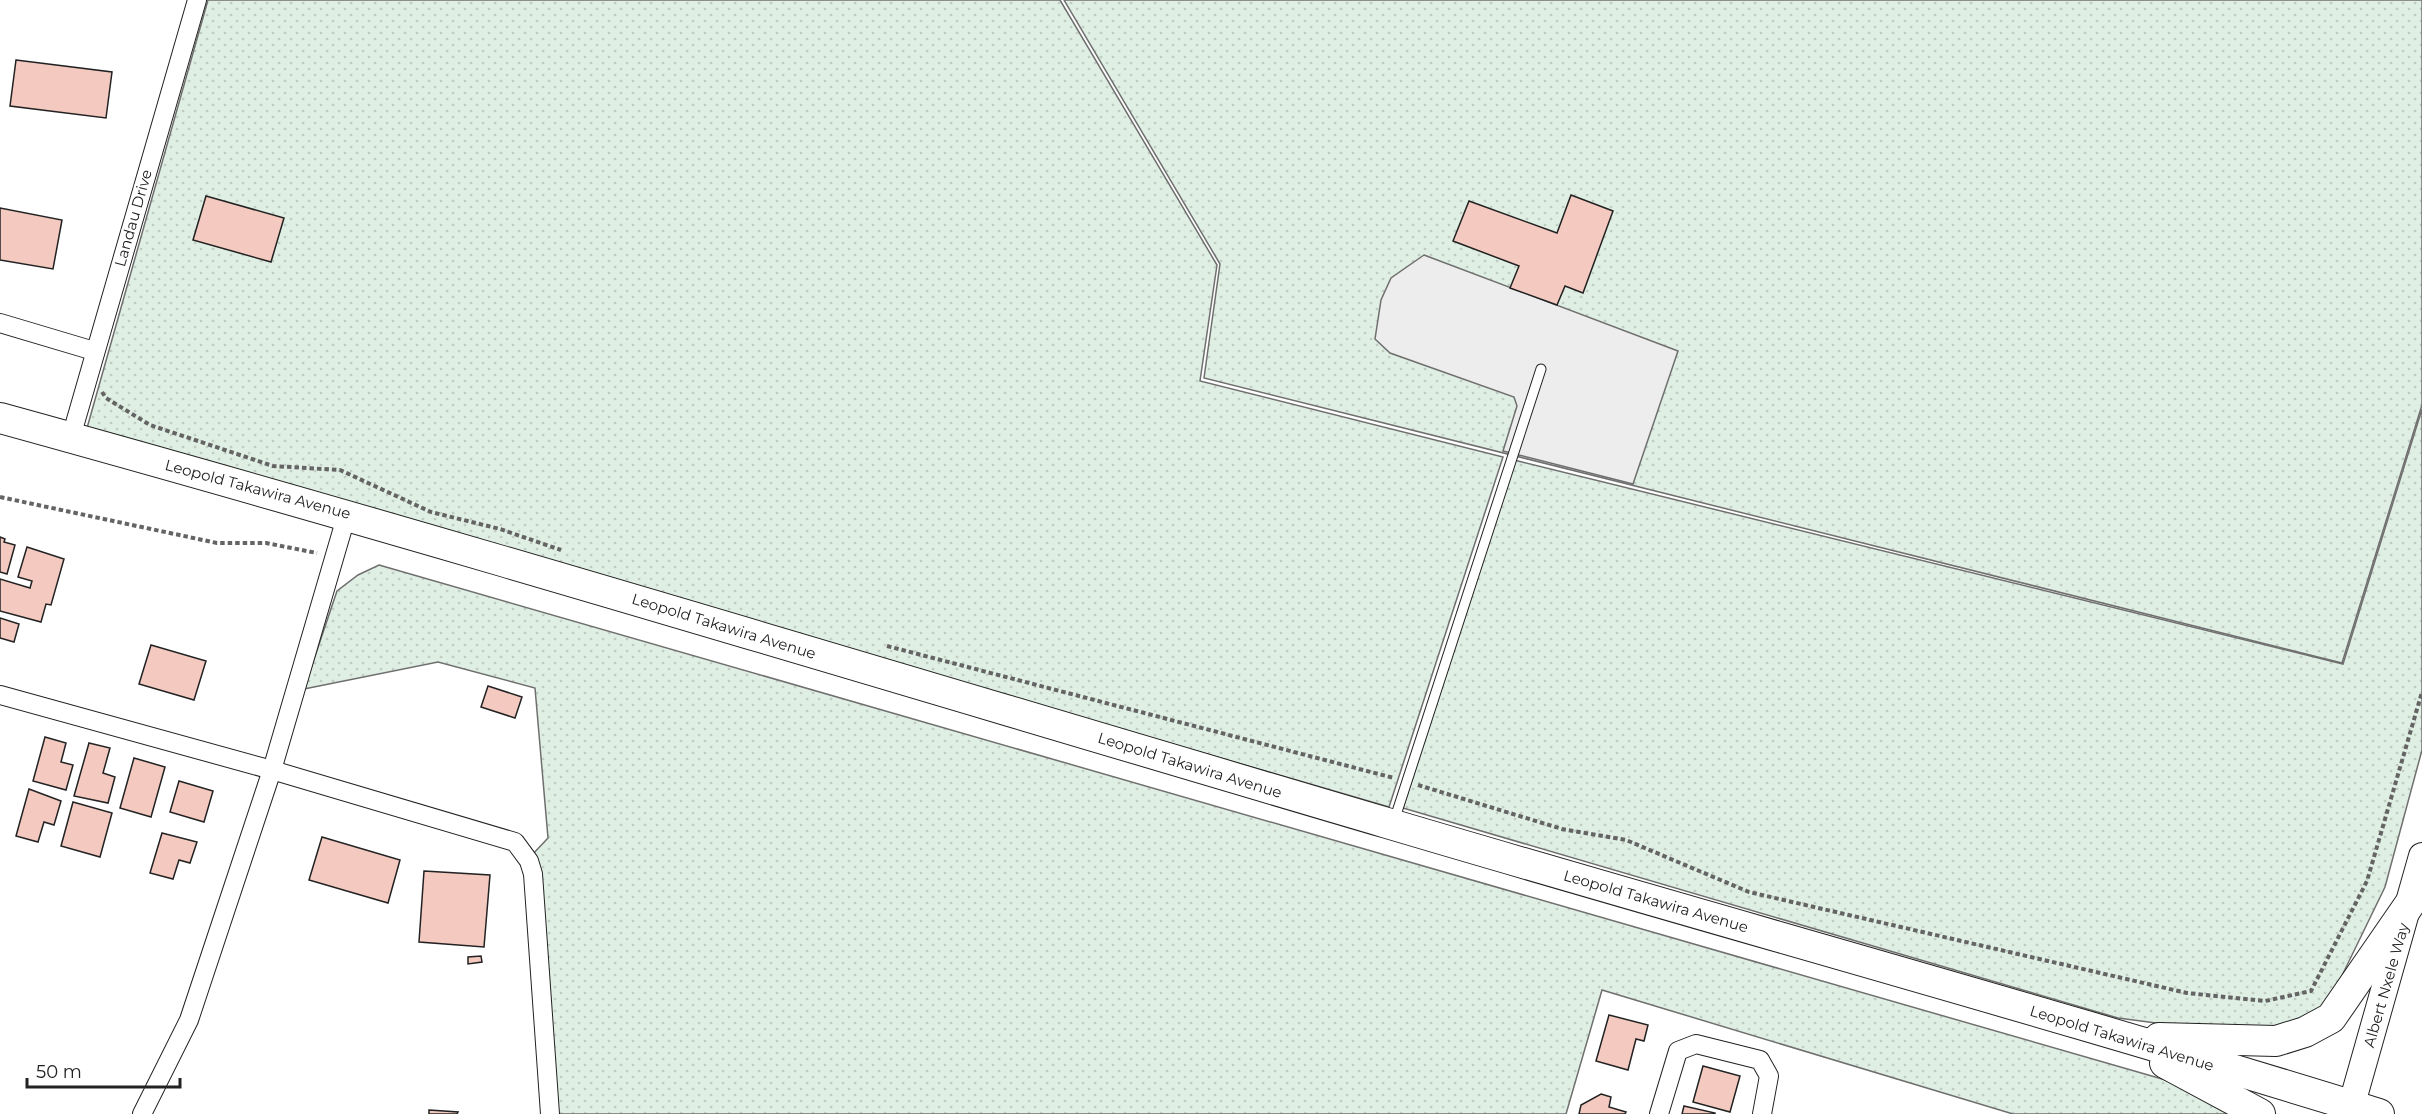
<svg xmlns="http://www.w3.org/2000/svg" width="2422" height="1114" font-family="Montserrat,sans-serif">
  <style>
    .grass { fill: url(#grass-dots); stroke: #6f6f6f; stroke-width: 1.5 }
    .parking { fill: #ededed; stroke: #6f6f6f; stroke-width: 1.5 }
    .building { fill: #f3c9c0; stroke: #222; stroke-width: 1.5 }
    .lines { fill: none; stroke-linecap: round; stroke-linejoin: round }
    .service-casing { stroke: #222; stroke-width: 11 }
    .minor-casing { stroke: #222; stroke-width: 20 }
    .secondary-casing { stroke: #222; stroke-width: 28 }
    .trunk-casing { stroke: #222; stroke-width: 32 }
    .path { stroke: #646464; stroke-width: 4; stroke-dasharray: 4.5 3; stroke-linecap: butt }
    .service { stroke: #fff; stroke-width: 9 }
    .minor { stroke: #fff; stroke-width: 18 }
    .secondary { stroke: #fff; stroke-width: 26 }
    .trunk { stroke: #fff; stroke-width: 30 }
    .labels { text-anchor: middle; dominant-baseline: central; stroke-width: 4.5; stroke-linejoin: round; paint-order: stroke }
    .street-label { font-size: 15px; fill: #222; stroke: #fff }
  </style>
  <defs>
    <pattern id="grass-dots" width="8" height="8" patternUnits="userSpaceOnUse" patternTransform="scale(1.5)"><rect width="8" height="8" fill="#e0efe3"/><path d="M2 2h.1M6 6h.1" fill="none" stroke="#c0cdc2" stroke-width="1.8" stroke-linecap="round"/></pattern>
  </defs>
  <rect width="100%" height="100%" fill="#fff"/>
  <g class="grass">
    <polygon points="208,0 1060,0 1217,265 1200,381 1503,457 1389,807 87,428"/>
    <polygon points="1064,0 2422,0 2422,405 2342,663 1204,378 1220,264"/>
    <polygon points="2422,409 2422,750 2385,887 2335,990 2323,1009 2274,1029 2179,1026 2118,1018 1403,808 1514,460 2343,664"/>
    <polygon points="379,565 2176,1083 2236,1114 2013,1114 1602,990 1566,1114 554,1114 531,856 548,838 535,688 438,662 304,689 337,591 358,575"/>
  </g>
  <polygon class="parking" points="1424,255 1678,351 1633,484 1503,451 1517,406 1514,397 1390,353 1375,339 1381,300 1391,278"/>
  <g class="building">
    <polygon points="16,60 112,72 106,118 10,106"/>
    <polygon points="1571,195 1613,211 1583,293 1565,286 1557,305 1510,288 1519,266 1453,241 1469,201 1557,233"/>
    <polygon points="206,196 284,218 271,262 193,240"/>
    <polygon points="0,208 62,220 53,269 0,260"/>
    <polygon points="0,537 5,539 4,542 15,545 7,574 0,572"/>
    <polygon points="27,547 64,559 51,605 46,604 41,622 0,611 0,579 30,588 32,581 18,577"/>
    <polygon points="0,618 19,624 14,642 0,638"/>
    <polygon points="151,645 206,661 194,700 139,684"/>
    <polygon points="488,686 522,697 515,718 481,707"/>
    <polygon points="45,737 66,743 61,762 73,765 66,790 33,781"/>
    <polygon points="89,743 110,748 103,773 115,777 108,803 74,796"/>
    <polygon points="134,758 165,767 151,817 120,808"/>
    <polygon points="179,781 213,791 204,822 170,812"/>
    <polygon points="29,789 61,801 54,825 44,822 38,842 16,836"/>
    <polygon points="73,802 112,813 100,857 61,846"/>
    <polygon points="162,833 197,842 190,863 179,860 173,879 150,873"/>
    <polygon points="322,837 400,860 388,903 309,880"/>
    <polygon points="424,871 490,875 484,947 419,942"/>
    <polygon points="481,956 482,962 468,964 468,957"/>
    <polygon points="1609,1015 1648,1025 1644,1041 1636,1039 1628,1070 1596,1061"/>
    <polygon points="1703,1066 1740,1076 1730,1112 1693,1102"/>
    <polygon points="1601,1094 1611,1097 1609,1107 1626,1112 1625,1114 1579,1114 1581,1105"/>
    <polygon points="1684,1106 1715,1113 1715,1114 1682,1114"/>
    <polygon points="429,1110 458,1112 457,1114 429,1114"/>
  </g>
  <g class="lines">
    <g class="service-casing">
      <polyline id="service" points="1394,821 1541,369"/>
    </g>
    <g class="minor-casing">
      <g id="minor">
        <polyline points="0,323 94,351"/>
        <polyline points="71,437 197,0"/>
        <polyline points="0,695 272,770 515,842 529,861 533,874 550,1114"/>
        <polyline points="142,1114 189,1020 272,770 347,514"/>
        <polyline points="1659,1114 1678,1051 1696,1044 1760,1060 1769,1076 1762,1114"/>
      </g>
    </g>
    <g class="secondary-casing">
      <polyline id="secondary" points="2349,1114 2422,856"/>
    </g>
    <g class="trunk-casing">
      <g id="trunk">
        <path d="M0 418C464 546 925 687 1387 823 1717 921 2050 1012 2379 1114"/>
        <polyline points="2159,1038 2276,1041 2305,1032 2331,1018 2409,905"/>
        <polyline points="2165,1063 2260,1114"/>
      </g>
    </g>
    <g class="path">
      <polyline points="102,392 106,398 150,425 273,466 340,470 431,512 500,529 561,550"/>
      <polyline points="0,497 217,543 266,543 317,553"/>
      <polyline points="887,646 1394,778"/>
      <polyline points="1418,785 1562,829 1626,840 1749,892 2187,993 2265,1001 2311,991 2367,881 2422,692"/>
    </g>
    <use href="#service" class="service"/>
    <use href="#minor" class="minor"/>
    <use href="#secondary" class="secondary"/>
    <use href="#trunk" class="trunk"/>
  </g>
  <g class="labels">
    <g class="street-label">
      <text transform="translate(133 218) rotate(-74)">Landau Drive</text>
      <text transform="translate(258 489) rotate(15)">Leopold Takawira Avenue</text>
      <text transform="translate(724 626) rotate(17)">Leopold Takawira Avenue</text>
      <text transform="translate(1190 765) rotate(17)">Leopold Takawira Avenue</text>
      <text transform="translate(1656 901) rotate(16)">Leopold Takawira Avenue</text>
      <text transform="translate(2386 985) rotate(-74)">Albert Nxele Way</text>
      <text transform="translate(2122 1038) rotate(17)">Leopold Takawira Avenue</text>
    </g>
  </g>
  <path d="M27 1078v9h153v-9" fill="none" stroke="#222222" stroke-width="3"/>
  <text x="36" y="1078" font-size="18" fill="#222222" stroke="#ffffff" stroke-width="4.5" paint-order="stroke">50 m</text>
</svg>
